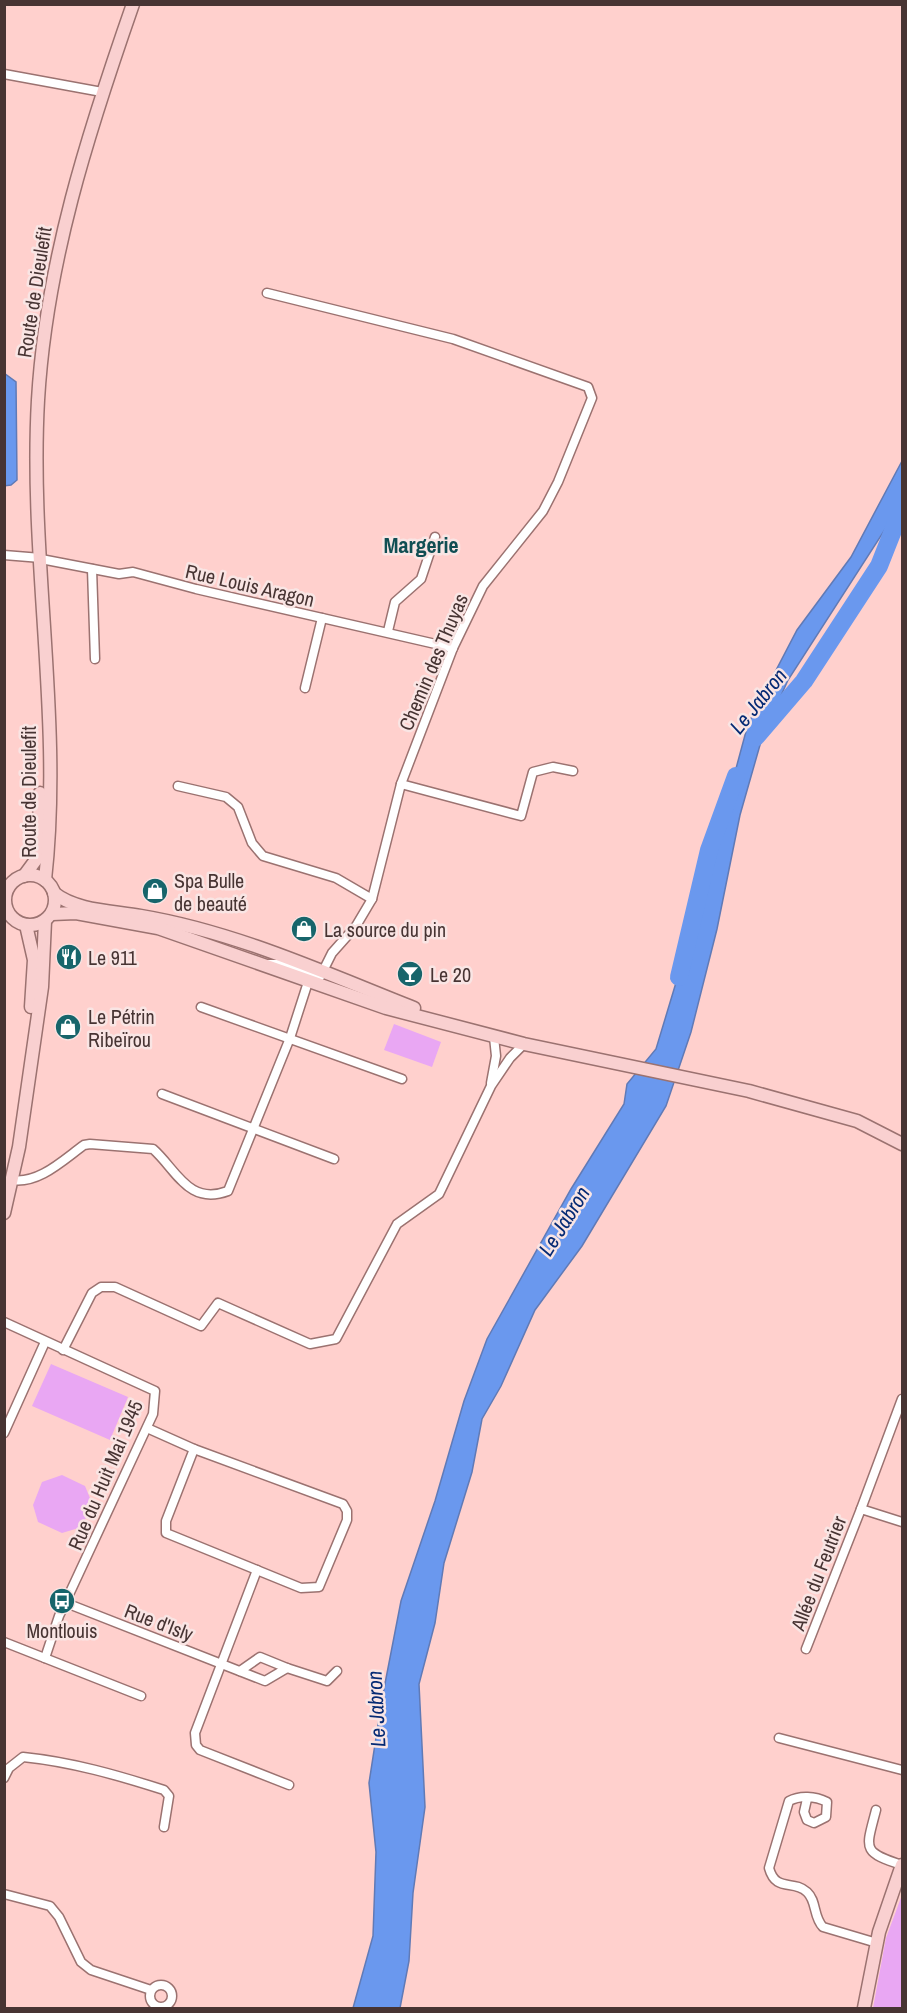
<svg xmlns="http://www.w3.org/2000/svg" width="907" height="2013" font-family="'Archivo Narrow',sans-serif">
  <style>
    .green { fill: #e9a7f3 }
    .water { fill: #6a98ee; stroke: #607ab6; stroke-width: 1.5 }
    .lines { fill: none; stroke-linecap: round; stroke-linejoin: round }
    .river { stroke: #6a98ee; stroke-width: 18 }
    .street-casing { stroke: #9b7270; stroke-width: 11 }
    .secondary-casing { stroke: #9b7270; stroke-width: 15 }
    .street { stroke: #fff; stroke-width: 8 }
    .secondary { stroke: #f9d0d0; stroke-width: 12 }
    .labels { text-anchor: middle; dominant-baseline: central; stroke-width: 5; stroke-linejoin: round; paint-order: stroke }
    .street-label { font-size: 20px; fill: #473433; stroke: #f9e5e4 }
    .poi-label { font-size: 20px; fill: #473433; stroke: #f9e5e4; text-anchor: start }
    .water-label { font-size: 21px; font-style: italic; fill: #052a74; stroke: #f9e5e4 }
    .quarter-label { font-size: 22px; font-weight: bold; fill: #104e53; stroke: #f9e5e4 }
  </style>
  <rect width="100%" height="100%" fill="#ffd0cd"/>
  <g class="green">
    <polygon points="394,1024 441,1042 432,1067 384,1050"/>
    <polygon points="51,1364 128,1397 110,1440 32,1406"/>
    <polygon points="62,1475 85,1486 92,1503 82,1527 62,1533 38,1522 33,1505 42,1482"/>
    <polygon points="902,1895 902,2008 873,2008 886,1938"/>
  </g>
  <g class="water">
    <polygon points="4,373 16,382 17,480 11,485 4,486"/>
    <polygon points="902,461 902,494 895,514 788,680 762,738 740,815 717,929 691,1032 666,1106 582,1246 535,1310 501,1386 482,1419 472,1472 444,1563 435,1623 419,1684 425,1807 413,1893 409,1961 400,2008 353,2008 373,1936 376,1852 369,1783 382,1699 401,1601 435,1501 464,1401 487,1339 571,1189 624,1104 627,1084 656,1049 697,913 748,724 797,630 851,557"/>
  </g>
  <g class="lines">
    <g class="river">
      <polyline points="755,738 804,681 879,566 896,523 896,499 902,485"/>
      <polyline points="679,977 709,850 736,776"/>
    </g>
    <g class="street-casing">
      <g id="street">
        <polyline points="4,74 102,92"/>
        <polyline points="267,293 453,339 588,387 592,398 558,482 543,511 483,586 453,648 401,784 372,899 356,926 332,953 320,977 282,964 269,964"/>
        <polyline points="4,555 41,558"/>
        <polyline points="41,559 119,574 133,572 196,589 453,648"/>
        <polyline points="92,569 95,659"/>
        <polyline points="388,631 395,602 421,579 435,537"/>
        <polyline points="305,688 322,618"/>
        <polyline points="401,784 521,816 533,772 553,767 573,771"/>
        <polyline points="178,786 226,797 238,807 252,843 263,856 336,878 372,899"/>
        <polyline points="4,886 9,886"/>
        <polyline points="4,905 5,905"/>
        <polyline points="201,1007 402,1079"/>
        <polyline points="491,1083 496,1056 494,1037"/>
        <polyline points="162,1094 334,1159"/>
        <path d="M12 1180C39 1184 63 1160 84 1145L90 1144 153 1149C176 1169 188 1206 228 1191L290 1038 309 979"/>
        <polyline points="4,1322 155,1391 153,1414 59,1616 45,1658"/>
        <polyline points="63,1350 92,1293 101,1287 115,1287 201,1326 218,1303 310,1344 336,1339 397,1224 439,1194 491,1086 510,1058 524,1044"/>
        <polyline points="147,1428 194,1449"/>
        <polyline points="4,1433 45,1342"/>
        <polygon points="194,1449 343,1504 347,1511 347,1520 319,1587 301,1588 166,1533 166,1521"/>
        <polyline points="861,1509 902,1399"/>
        <polyline points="257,1570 195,1733 196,1745 200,1750 289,1785"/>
        <polyline points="66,1603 265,1681 287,1668 327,1681 337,1671"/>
        <polyline points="4,1642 141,1696"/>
        <polyline points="806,1649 861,1509 902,1522"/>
        <polyline points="240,1671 260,1657 287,1668"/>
        <polyline points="779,1738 902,1770"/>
        <path d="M4 1778 9 1768 23 1757C72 1762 117 1775 164 1790L169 1796 164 1827"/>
        <path d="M807 1799 804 1812 807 1820 814 1823 826 1817 827 1802C815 1796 800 1795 789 1801L769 1868C776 1893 793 1879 807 1892 817 1901 813 1917 823 1927L877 1943"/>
        <path d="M876 1810C866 1849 861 1852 902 1865"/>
        <polyline points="4,1894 50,1906 59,1917 81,1962 91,1970 151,1990"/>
        <circle cx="161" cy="1996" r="11"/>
      </g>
    </g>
    <g class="secondary-casing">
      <g id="secondary">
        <circle cx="30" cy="900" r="25"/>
        <polyline points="24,876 38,857 40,793"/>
        <path d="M45 880C63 721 29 560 38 400 46 263 88 133 133 4"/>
        <path d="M54 893C76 911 114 911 141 916 236 932 325 973 414 1008"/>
        <polyline points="52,914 76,913 158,928 386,1008 524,1044 749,1091 857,1121 902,1144"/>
        <polyline points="26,925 34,960 31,1007"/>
        <polyline points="4,1213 19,1147 42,987 45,921"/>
        <polyline points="864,2008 879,1932 902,1865"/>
      </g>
    </g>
    <use href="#street" class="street"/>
    <use href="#secondary" class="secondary"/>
  </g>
  <defs>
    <g id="shop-disc" transform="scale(1.35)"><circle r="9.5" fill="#17656b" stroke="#f9e5e4"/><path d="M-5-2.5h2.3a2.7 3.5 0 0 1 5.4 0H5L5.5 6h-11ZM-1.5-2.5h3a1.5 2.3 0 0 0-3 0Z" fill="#fff"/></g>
    <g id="restaurant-disc" transform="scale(1.35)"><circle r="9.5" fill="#17656b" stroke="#f9e5e4"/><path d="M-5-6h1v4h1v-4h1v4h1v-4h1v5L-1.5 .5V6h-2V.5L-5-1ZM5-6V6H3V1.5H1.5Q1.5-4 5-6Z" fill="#fff"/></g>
    <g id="bar-disc" transform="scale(1.35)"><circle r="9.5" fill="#17656b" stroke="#f9e5e4"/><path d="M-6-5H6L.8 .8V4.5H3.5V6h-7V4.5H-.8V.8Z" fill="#fff"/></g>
    <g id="bus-disc" transform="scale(1.35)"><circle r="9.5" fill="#17656b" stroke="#f9e5e4"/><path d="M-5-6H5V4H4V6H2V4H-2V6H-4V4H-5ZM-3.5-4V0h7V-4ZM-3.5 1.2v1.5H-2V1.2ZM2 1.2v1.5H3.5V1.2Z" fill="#fff"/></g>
  </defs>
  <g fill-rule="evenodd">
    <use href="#shop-disc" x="155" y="891"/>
    <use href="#shop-disc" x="304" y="929"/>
    <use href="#restaurant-disc" x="69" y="957"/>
    <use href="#bar-disc" x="410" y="974"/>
    <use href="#shop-disc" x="68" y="1027"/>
    <use href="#bus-disc" x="62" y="1601"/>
  </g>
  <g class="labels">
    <g class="street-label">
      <text transform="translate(34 292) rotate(-81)">Route de Dieulefit</text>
      <text transform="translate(250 585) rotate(13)">Rue Louis Aragon</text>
      <text transform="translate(433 662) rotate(-67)">Chemin des Thuyas</text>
      <text transform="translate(28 792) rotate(-90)">Route de Dieulefit</text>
      <text transform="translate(105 1475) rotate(-67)">Rue du Huit Mai 1945</text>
      <text transform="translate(818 1573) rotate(-69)">Allée du Feutrier</text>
      <text transform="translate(159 1622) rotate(21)">Rue d'Isly</text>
    </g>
    <g class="poi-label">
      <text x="174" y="880">Spa Bulle<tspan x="174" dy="23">de beauté</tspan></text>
      <text x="324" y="929">La source du pin</text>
      <text x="88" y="957">Le 911</text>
      <text x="430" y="974">Le 20</text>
      <text x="88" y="1016">Le Pétrin<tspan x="88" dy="23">Ribeïrou</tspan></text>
      <text x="62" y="1630" text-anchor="middle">Montlouis</text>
    </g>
    <g class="water-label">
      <text transform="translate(758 701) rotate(-51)">Le Jabron</text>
      <text transform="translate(564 1221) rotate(-58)">Le Jabron</text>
      <text transform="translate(376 1709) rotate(-93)">Le Jabron</text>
    </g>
    <g class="quarter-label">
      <text x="421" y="545">Margerie</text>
    </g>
  </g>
  <rect width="907" height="2013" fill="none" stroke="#473433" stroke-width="12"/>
</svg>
